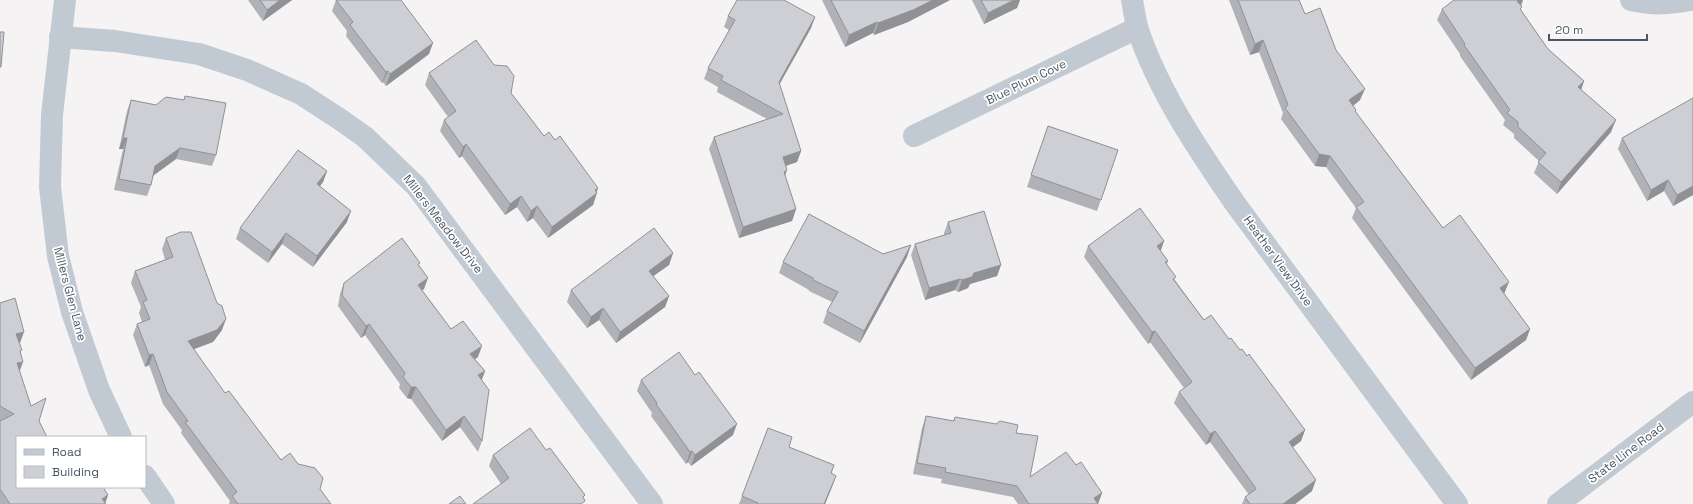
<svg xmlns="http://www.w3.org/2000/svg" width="1693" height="504" font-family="'Space Grotesk',sans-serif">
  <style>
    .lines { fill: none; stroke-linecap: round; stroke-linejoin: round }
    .minor { stroke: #c1cad2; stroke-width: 22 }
    .wall { fill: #b0b2b7 }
    .shaded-wall { fill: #909195 }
    .building { fill: #cdcfd5; stroke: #909195 }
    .labels { text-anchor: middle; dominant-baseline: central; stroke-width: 3.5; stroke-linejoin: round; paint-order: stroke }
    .street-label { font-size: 12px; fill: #4a5661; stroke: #fff }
  </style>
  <rect width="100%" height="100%" fill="#f5f3f3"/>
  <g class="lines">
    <g class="minor">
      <polyline points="65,0 52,115 50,187 58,256 72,312 99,390 121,437"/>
      <path d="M1132 0C1134 10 1135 20 1138 30 1159 92 1197 148 1234 202L1457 504"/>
      <path d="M1631 0C1653 5 1669 4 1691 0"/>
      <polyline points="60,37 115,41 199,54 247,70 301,94 341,120 365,137 416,186 652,504"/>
      <polyline points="914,136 1137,28"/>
      <polyline points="145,476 164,504"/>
      <polyline points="1558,504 1693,402"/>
    </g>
  </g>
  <g class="wall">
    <polygon points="248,0 292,0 263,21"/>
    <polygon points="336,0 429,54 386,86 383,82 382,83 346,36 347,31 332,11"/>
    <polygon points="822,0 950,0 908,22 874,35 873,33 845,47"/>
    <polygon points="972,0 1020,0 1017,8 984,24"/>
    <polygon points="1229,0 1299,0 1305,14 1336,50 1360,100 1353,106 1356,110 1355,112 1443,228 1504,294 1530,329 1526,340 1471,380 1352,218 1356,208 1326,167 1315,166 1281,119 1283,113 1259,52 1250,55"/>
    <polygon points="1521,6 1521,10 1548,49 1584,81 1581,90 1611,132 1557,194 1534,173 1539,161 1514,138 1514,134 1503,125 1505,120 1460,56 1460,54 1437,20 1442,9"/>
    <polygon points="728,16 815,17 811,28 779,85 801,151 797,162 786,166 785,176 796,209 792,221 739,238 709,149 714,137 767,119 717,92 718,87 704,79 708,68 729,30 724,27"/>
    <polygon points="429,73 511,93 544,136 597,192 593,205 548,238 533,218 527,222 517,207 505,215 462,156 459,158 440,131 444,120 448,117 425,85"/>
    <polygon points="185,96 216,155 212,166 176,159 153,176 151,185 147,196 114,190 123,149 119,149 127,111 131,100 156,105 184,100"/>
    <polygon points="1048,126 1118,150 1097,211 1027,187"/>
    <polygon points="1622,138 1693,195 1673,206 1664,191 1647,201 1618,149"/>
    <polygon points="327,171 323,182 320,186 347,222 313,267 282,244 268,263 236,239 240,228"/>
    <polygon points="948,222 1001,265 997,276 970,284 968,288 958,292 955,290 925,300 911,255 915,244 944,235 944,233"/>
    <polygon points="166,238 222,330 213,342 193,349 225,393 281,460 298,464 320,489 331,504 229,504 230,501 181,433 182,430 163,404 149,365 145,367 133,335 137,324 142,322 139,313 141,307 131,283 135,271 165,260 162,249"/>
    <polygon points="1164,241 1160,250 1168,261 1167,264 1175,280 1204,320 1229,339 1240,350 1305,430 1301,441 1293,447 1312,491 1295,504 1242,504 1245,497 1249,495 1210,442 1206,445 1174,403 1179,392 1184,388 1150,342 1148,344 1084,257 1088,246"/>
    <polygon points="673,253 669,265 653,276 669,296 665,307 616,343 599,320 587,328 567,302 571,290"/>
    <polygon points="883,254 907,257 860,343 823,323 827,311 832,302 809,291 809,290 779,273 783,262"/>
    <polygon points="419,265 424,289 422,290 451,329 478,357 475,359 485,371 482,379 482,441 478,452 460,427 442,441 411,399 407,398 399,388 400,384 365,335 361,338 338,306 340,294 344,283"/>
    <polygon points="0,303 20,343 21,354 20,371 17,487 108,495 105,503 106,504 0,504 0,421 1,420 0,420"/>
    <polygon points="641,380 733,435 691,466 688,462 686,464 651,416 652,413 637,391"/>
    <polygon points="926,416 953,421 955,417 1016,433 1030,477 1076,465 1102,493 1098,504 1018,504 1013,497 941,483 942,479 913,474 922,428"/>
    <polygon points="768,428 789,447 834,465 831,474 836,476 825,504 739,504"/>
    <polygon points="546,450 584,499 501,484 489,466 493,455"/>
  </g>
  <g class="shaded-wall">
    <polygon points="280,0 292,0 263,21 267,10"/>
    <polygon points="933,0 950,0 908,22 874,35 878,23"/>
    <polygon points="1014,0 1020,0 1017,8 984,24 988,13"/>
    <polygon points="1518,0 1523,0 1521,6 1517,1"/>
    <polygon points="815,17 811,28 774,94 779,82"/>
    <polygon points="877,22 873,33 845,47 849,35"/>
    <polygon points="1263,40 1259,52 1250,55 1255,44"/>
    <polygon points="433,43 429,54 386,86 390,74"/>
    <polygon points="388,71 383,82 382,83 386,72"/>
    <polygon points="1584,81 1580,93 1578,87"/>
    <polygon points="1365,89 1360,100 1345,112 1349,100"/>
    <polygon points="1616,120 1611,132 1557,194 1561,182"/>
    <polygon points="123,138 127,138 123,149 119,149"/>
    <polygon points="466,144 462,156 459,158 463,147"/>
    <polygon points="180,148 176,159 151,177 155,166"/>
    <polygon points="801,151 797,162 779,168 783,157"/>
    <polygon points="1319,154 1330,156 1326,167 1315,166"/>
    <polygon points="787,170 783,182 784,172"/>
    <polygon points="327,171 323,182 313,195 317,184"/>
    <polygon points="1668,180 1664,191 1647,201 1651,190"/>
    <polygon points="1693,186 1693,195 1673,206 1677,195"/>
    <polygon points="598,188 596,195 597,193 593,205 548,238 552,227"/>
    <polygon points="521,196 517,207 505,215 510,204"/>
    <polygon points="537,206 533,218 527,222 531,211"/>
    <polygon points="796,209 792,221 739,238 743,227"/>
    <polygon points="351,211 347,222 313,267 317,256"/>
    <polygon points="286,233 282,244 268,263 272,252"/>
    <polygon points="1164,241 1160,253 1157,246"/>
    <polygon points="911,245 907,257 860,343 864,331"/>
    <polygon points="673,253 669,265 645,282 649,271"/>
    <polygon points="1001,265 997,276 970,284 968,288 958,292 962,280 974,273"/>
    <polygon points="428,278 424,289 414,296 418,285"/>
    <polygon points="960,279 955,290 925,300 929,288"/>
    <polygon points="1509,282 1504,294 1496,300 1500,288"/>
    <polygon points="669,296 665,307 616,343 620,332"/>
    <polygon points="603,308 599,320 587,328 591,317"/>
    <polygon points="226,319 222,330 213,342 184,353 188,341"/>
    <polygon points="369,324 365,335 361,338 366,326"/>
    <polygon points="1530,329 1526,340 1471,380 1475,368"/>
    <polygon points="1155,331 1150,342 1148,344 1152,332"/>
    <polygon points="24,332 20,343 12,345 16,334"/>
    <polygon points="482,346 478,357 466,365 470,354"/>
    <polygon points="153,354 149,365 145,367 149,355"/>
    <polygon points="23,362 19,373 17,363"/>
    <polygon points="485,371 481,382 478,375"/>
    <polygon points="411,387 416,387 411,399 407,398"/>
    <polygon points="464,416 460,427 442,441 446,430"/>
    <polygon points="737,424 733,435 691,466 695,455"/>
    <polygon points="1305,430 1301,441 1285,453 1289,442"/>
    <polygon points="1215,431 1210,442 1206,445 1210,434"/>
    <polygon points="692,451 688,462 686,464 690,452"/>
    <polygon points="836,476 832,487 825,504 824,504"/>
    <polygon points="1316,480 1312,491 1295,504 1283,504"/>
    <polygon points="1102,493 1098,504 1094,498"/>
    <polygon points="108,495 105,504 102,499"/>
  </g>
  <g class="building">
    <polygon points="260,0 280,0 267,10"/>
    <polygon points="336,0 401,0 433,43 390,74 388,71 386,72 350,25 353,22"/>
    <polygon points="737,0 784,0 815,17 779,82 801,151 783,157 787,170 784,172 796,209 743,227 714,137 783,114 721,80 723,76 708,68 735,20 728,16"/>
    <polygon points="831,0 933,0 913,10 878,23 877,22 849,35"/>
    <polygon points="981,0 1014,0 988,13"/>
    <polygon points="1238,0 1299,0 1305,14 1320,8 1336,50 1365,89 1349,100 1356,110 1355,111 1443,228 1460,215 1509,282 1500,288 1530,329 1475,368 1356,207 1364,202 1330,156 1319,154 1285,108 1288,105 1263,40 1255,44"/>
    <polygon points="1454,0 1518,0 1517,1 1522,7 1520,9 1548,49 1584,81 1578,87 1616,120 1561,182 1538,162 1546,153 1518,127 1518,122 1507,113 1510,110 1464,45 1465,44 1442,9"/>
    <polygon points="0,32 4,32 1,67 0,67"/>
    <polygon points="476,40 494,65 507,66 514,76 511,93 544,136 549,132 555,140 560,136 598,188 595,190 597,193 552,227 537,206 531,211 521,196 510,204 466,144 463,147 444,120 456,111 429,73"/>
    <polygon points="185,96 226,103 216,155 180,148 155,166 151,185 119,179 127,138 123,138 131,100 156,105 166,97 184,100"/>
    <polygon points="1693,98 1693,186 1677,195 1668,180 1651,190 1622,138"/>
    <polygon points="1048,126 1118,150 1101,200 1031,175"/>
    <polygon points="298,150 327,171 317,184 351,211 317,256 286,233 272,252 240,228"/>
    <polygon points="1140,208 1164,241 1157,246 1168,261 1165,262 1176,277 1173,279 1204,320 1211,315 1229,339 1231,338 1240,350 1242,349 1247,356 1249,354 1305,430 1289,442 1316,480 1283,504 1250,504 1245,497 1256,489 1255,487 1215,431 1210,434 1179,392 1192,382 1155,331 1152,332 1088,246"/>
    <polygon points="984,211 1001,265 974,273 972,277 962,280 960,279 929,288 915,244 951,233 948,222"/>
    <polygon points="809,214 883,254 911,245 864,331 827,311 838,292 813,280 813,278 783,262"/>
    <polygon points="654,228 673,253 649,271 669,296 620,332 603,308 591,317 571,290"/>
    <polygon points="181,232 191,232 217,303 222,306 226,319 217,330 188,341 225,393 229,391 281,460 290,453 298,464 315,468 323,478 320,489 331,504 238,504 232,496 237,492 185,422 188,421 167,392 153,354 149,355 137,324 150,319 143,302 147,300 135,271 173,257 166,238"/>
    <polygon points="402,238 420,263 418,264 420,267 428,278 418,285 451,329 463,321 482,346 470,354 485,371 478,375 489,390 482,441 464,416 446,430 416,387 411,387 403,377 405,373 369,324 366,326 342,295 344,283"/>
    <polygon points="15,298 24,332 16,334 22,350 20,351 23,362 17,363 31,406 46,398 39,421 47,437 17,437 17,487 103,487 108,495 102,499 106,504 10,504 0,489 0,421 14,414 0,406 0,303"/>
    <polygon points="679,352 695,375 699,372 737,424 695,455 692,451 690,452 656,404 657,403 641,380"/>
    <polygon points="926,416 954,421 955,417 996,424 1000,421 1018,425 1016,433 1038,436 1030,477 1066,452 1076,465 1081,462 1102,493 1094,498 1098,504 1029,504 1017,486 945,472 946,468 917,463"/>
    <polygon points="530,428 546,450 550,448 585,495 583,497 585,501 581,504 473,504 509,478 493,455"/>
    <polygon points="768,428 792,437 789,447 834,465 831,473 836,476 824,504 757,504 758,503 742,496"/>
    <polygon points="460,496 466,504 449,504"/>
  </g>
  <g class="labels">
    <g class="street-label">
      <text transform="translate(1026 82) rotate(-26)">Blue Plum Cove</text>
      <text transform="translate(443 224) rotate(52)">Millers Meadow Drive</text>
      <text transform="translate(1278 261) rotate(54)">Heather View Drive</text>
      <text transform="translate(70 294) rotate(75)">Millers Glen Lane</text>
      <text transform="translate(1626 453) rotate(-37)">State Line Road</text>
    </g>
  </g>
  <rect x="16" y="436" width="130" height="52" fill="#ffffff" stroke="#b7bbc0"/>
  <rect x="24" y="449" width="20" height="6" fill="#c1cad2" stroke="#b7bbc0"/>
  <text x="52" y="456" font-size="12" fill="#4a5661">Road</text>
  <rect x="24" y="466" width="20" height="12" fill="#cdcfd5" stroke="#b7bbc0"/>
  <text x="52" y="476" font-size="12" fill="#4a5661">Building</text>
  <path d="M1549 34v6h98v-6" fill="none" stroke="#4a5661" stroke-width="2"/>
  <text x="1555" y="34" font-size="12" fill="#4a5661" stroke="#ffffff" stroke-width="3" paint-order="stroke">20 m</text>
</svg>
